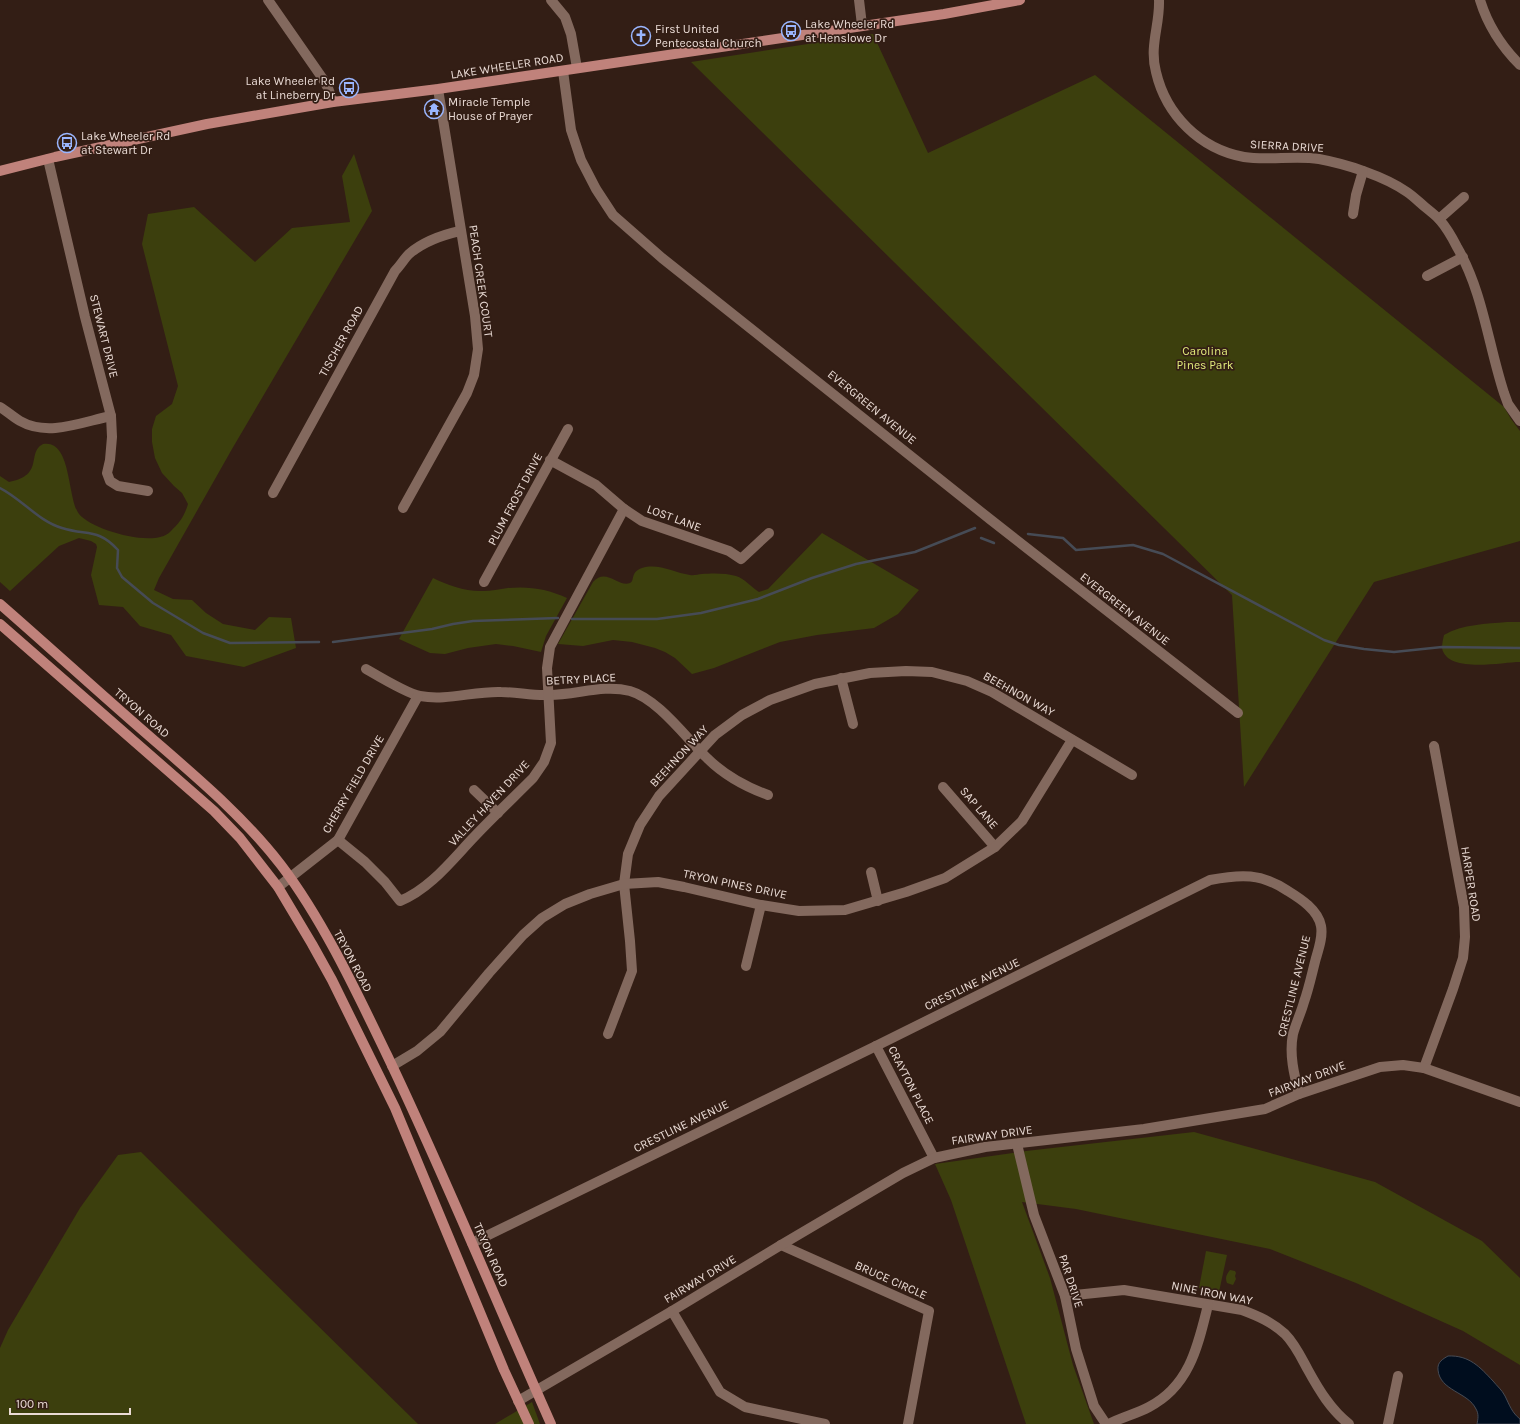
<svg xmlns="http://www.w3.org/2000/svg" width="1520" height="1424" font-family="Karla,sans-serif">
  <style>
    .green { fill: #3c3f0d }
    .water { fill: #000d1e; stroke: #464b55 }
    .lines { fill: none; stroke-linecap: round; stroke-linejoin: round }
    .stream { stroke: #464b55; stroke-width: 2.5 }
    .minor { stroke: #83695e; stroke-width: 10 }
    .major { stroke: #c0827b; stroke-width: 10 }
    .labels { text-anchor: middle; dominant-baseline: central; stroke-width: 3.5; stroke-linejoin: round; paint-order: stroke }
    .poi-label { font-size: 12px; fill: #eadbd5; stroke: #331e15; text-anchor: start }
    .street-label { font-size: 12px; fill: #eadbd5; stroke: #331e15 }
    .park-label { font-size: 12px; fill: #e1eb7b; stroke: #331e15 }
  </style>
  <rect width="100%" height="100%" fill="#331e15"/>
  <g class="green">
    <polygon points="873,34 928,153 1095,75 1504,407 1511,419 1520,431 1520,541 1374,582 1244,787 1232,595 691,62"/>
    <path d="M354 154 372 211 232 449 159 578 154 590 173 599 192 600 206 613 223 624 255 630 269 617 291 618 296 648 244 667 186 656 171 635 140 626 123 607 99 605 91 575 97 547 96 544 91 541 79 538 59 546 10 591 0 582V476L9 482C45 475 26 453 43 444 72 439 67 498 79 514 92 530 154 548 170 532 180 522 184 517 188 504L182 493 174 486 162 473 155 458 152 442V429L156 416 172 404 178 386 142 244 148 214 194 207 255 262 292 228 350 222 342 176Z"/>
    <path d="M822 533 919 590 898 614 874 628 817 635 780 642 714 668 692 674 675 658 665 652 655 648 632 642 613 640 583 646 558 644 593 582C606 567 619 588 630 583 635 581 630 572 642 568 659 563 674 573 690 575 694 576 698 574 702 574 712 573 727 573 736 576 745 579 751 587 759 592L768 589Z"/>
    <path d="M433 578C447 585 467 592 483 591 491 591 499 589 508 588 529 586 548 589 567 598L546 636 541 652 513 646 496 644 468 648 445 654 430 653 399 639Z"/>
    <path d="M1507 622H1520V662C1502 662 1447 674 1442 648 1442 644 1443 639 1444 635 1463 624 1486 624 1507 622Z"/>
    <polygon points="1194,1132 1375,1182 1482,1241 1520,1278 1520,1365 1463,1331 1356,1283 1270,1249 1076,1209 1022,1202 1050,1278 1073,1365 1094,1424 1026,1424 951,1200 935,1164 1026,1151"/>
    <polygon points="141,1152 418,1424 0,1424 0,1348 8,1330 80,1208 118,1155"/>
    <polygon points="1206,1251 1227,1255 1219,1292 1199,1288"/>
    <path d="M1230 1270 1235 1271 1236 1273 1235 1276 1236 1279 1233 1285 1227 1283C1225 1278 1226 1275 1230 1270Z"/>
    <polygon points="532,1402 540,1424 495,1424"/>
  </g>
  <path class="water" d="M1448 1356C1469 1355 1480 1367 1493 1381 1497 1386 1502 1390 1505 1396 1509 1404 1512 1413 1520 1419V1424H1477C1478 1419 1479 1414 1476 1409 1468 1392 1440 1391 1438 1370 1437 1362 1443 1359 1448 1356Z"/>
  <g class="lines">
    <g class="stream">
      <path d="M0 488C22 499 38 521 62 528 87 536 98 528 118 550L117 568 122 577 153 603 203 633 230 643 319 642"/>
      <polyline points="1028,534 1063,538 1076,550 1133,545 1163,554 1324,640 1339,645 1364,649 1394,652 1442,647 1520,648"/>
      <polyline points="981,538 994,543"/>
      <polyline points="572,619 657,619 701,613 758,599 812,578 856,564 915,552 975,528"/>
      <polyline points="333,642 432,629 453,624 473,621 558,618"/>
    </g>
    <g class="minor">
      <polyline points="268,0 323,79 328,88 333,102"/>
      <polyline points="551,0 565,17 571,34 577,68"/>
      <polyline points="859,0 862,25"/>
      <path d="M1159 0C1160 25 1149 46 1156 72 1166 115 1200 149 1244 157 1268 161 1295 155 1319 159 1346 164 1384 176 1407 192 1413 196 1419 202 1425 207 1430 211 1435 215 1439 219 1446 227 1452 237 1457 247 1483 292 1488 344 1504 393L1508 404 1520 421"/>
      <path d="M1480 0C1488 26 1501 46 1520 65"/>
      <polyline points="563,71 571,130 581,160 596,189 613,215 662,258 991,520 1238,713"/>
      <polyline points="48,159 85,317 111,416 112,437 110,460 107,473 110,481 118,486 148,491"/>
      <polyline points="1353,214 1356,195 1363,171"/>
      <polyline points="1439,219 1464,197"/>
      <polyline points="1427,276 1463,257"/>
      <path d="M0 407C7 411 13 417 20 421 48 437 82 422 111 416"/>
      <polyline points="550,460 596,485 624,509 642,521 729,551 741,559 769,533"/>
      <path d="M273 493 395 271C400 266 404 259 409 254 424 241 442 235 460 231"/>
      <polyline points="403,508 467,393 474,375 478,349 475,316 438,89"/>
      <polyline points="484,582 568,429"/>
      <path d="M366 669C378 676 408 694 420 696 447 701 474 691 501 692 517 692 533 696 549 695 577 695 603 684 630 691 658 699 686 738 707 758 724 775 746 787 768 795"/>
      <polyline points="841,678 853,724"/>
      <polyline points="943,787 995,847"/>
      <polyline points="474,790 498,813"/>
      <path d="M338 840 365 862 385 882 400 901C430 889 452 860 474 837 493 817 513 798 533 778L544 762 551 743 547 668 550 647 624 509"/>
      <polyline points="871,872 878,901"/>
      <polyline points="278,887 338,840 418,696"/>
      <polyline points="746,966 761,905"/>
      <polyline points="608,1034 632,971 630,941 624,884 628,854 640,825 659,796 715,735 742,715 770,700 815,684 870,673 906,671 932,672 967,681 992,692 1132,775"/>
      <polyline points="876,1046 934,1158"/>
      <polyline points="392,1066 417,1051 440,1032 489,973 523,935 542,918 565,904 590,894 624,884 658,882 684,887 761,905 799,911 845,910 906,892 945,878 995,847 1022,821 1072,740"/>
      <polyline points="1424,1068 1453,989 1463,958 1465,937 1464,907 1434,746"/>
      <polyline points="1017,1144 1034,1215 1065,1296 1076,1349 1094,1406 1106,1424"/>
      <path d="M472 1243 876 1046 1210 880C1241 874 1261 873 1288 891 1301 899 1318 910 1321 926 1323 936 1319 948 1316 958 1312 973 1309 988 1304 1002 1301 1013 1296 1023 1293 1034 1289 1054 1294 1074 1299 1094"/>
      <polyline points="781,1245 929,1311 908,1424"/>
      <path d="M1065 1296 1124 1290 1242 1310C1258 1316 1272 1322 1285 1334 1295 1344 1301 1357 1308 1370 1319 1390 1331 1410 1349 1424"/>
      <polyline points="672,1311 720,1392 745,1407 825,1424"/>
      <polyline points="518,1401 672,1311 781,1245 903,1173 934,1158 985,1147 1144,1129 1265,1109 1299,1094 1380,1067 1403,1065 1424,1068 1520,1102"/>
      <path d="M1109 1424C1122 1417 1136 1414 1149 1407 1190 1386 1198 1345 1208 1305"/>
      <polyline points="1388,1424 1398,1376"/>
    </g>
    <g class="major">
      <polyline points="0,171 55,157 207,124 333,102 438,89 944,14 1020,0"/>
      <path d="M0 604C47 645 93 687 140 728 189 771 241 813 281 865 323 920 357 993 387 1055 445 1176 496 1301 551 1424"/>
      <polyline points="0,624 214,811 240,838 278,887 312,944 332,980 395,1108 504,1370 529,1424"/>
    </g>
  </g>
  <defs>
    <g id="bus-ring" transform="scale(1)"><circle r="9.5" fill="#331e15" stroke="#9ab5fd" stroke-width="1.5"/><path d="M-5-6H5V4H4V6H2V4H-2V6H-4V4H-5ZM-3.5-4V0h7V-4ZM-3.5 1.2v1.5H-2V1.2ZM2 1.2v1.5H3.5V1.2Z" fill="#9ab5fd"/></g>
    <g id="church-ring" transform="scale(1)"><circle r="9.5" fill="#331e15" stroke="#9ab5fd" stroke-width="1.5"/><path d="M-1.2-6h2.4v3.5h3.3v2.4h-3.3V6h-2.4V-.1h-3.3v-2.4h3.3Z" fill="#9ab5fd"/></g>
    <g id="temple-ring" transform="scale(1)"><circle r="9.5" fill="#331e15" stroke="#9ab5fd" stroke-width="1.5"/><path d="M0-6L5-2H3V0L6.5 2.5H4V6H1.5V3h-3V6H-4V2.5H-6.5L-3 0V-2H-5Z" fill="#9ab5fd"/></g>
  </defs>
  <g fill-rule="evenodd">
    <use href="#bus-ring" x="791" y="31"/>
    <use href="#church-ring" x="641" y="36"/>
    <use href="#bus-ring" x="349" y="88"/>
    <use href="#temple-ring" x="434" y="109"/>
    <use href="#bus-ring" x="67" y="143"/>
  </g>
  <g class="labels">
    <g class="poi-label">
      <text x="805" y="24">Lake Wheeler Rd<tspan x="805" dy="14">at Henslowe Dr</tspan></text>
      <text x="655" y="29">First United<tspan x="655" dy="14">Pentecostal Church</tspan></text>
      <text x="335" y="81" text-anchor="end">Lake Wheeler Rd<tspan x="335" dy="14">at Lineberry Dr</tspan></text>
      <text x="448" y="102">Miracle Temple<tspan x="448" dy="14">House of Prayer</tspan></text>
      <text x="81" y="136">Lake Wheeler Rd<tspan x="81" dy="14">at Stewart Dr</tspan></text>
    </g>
    <g class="street-label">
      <text transform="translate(507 66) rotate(-9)">LAKE WHEELER ROAD</text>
      <text transform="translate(1287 146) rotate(3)">SIERRA DRIVE</text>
      <text transform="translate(481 281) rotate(82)">PEACH CREEK COURT</text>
      <text transform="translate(104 336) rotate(76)">STEWART DRIVE</text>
      <text transform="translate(341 341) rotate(-61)">TISCHER ROAD</text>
      <text transform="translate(872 407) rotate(39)">EVERGREEN AVENUE</text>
      <text transform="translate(515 499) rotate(-62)">PLUM FROST DRIVE</text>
      <text transform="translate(674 518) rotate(20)">LOST LANE</text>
      <text transform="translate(1125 609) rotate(38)">EVERGREEN AVENUE</text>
      <text transform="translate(581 679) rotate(-3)">BETRY PLACE</text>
      <text transform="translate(1019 694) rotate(29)">BEEHNON WAY</text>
      <text transform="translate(142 713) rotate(41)">TRYON ROAD</text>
      <text transform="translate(679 756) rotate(-47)">BEEHNON WAY</text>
      <text transform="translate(353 784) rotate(-60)">CHERRY FIELD DRIVE</text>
      <text transform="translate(489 803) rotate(-47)">VALLEY HAVEN DRIVE</text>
      <text transform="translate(979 808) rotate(49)">SAP LANE</text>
      <text transform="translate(735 884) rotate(12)">TRYON PINES DRIVE</text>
      <text transform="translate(1471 884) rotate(81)">HARPER ROAD</text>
      <text transform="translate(353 961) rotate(62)">TRYON ROAD</text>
      <text transform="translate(972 984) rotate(-26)">CRESTLINE AVENUE</text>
      <text transform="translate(1294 986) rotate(-76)">CRESTLINE AVENUE</text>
      <text transform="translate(1307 1079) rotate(-21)">FAIRWAY DRIVE</text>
      <text transform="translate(911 1085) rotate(63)">CRAYTON PLACE</text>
      <text transform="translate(681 1126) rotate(-26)">CRESTLINE AVENUE</text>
      <text transform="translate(992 1135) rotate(-8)">FAIRWAY DRIVE</text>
      <text transform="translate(491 1255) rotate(66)">TRYON ROAD</text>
      <text transform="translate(700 1279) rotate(-31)">FAIRWAY DRIVE</text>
      <text transform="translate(891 1280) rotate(24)">BRUCE CIRCLE</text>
      <text transform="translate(1071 1281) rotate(72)">PAR DRIVE</text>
      <text transform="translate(1212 1293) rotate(11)">NINE IRON WAY</text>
    </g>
    <g class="park-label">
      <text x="1205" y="351">Carolina<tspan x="1205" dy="14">Pines Park</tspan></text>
    </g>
  </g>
  <path d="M10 1408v6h120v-6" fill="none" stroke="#eadbd5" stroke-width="2"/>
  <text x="16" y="1408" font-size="12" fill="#eadbd5" stroke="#331e15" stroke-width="3" paint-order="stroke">100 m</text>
</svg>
